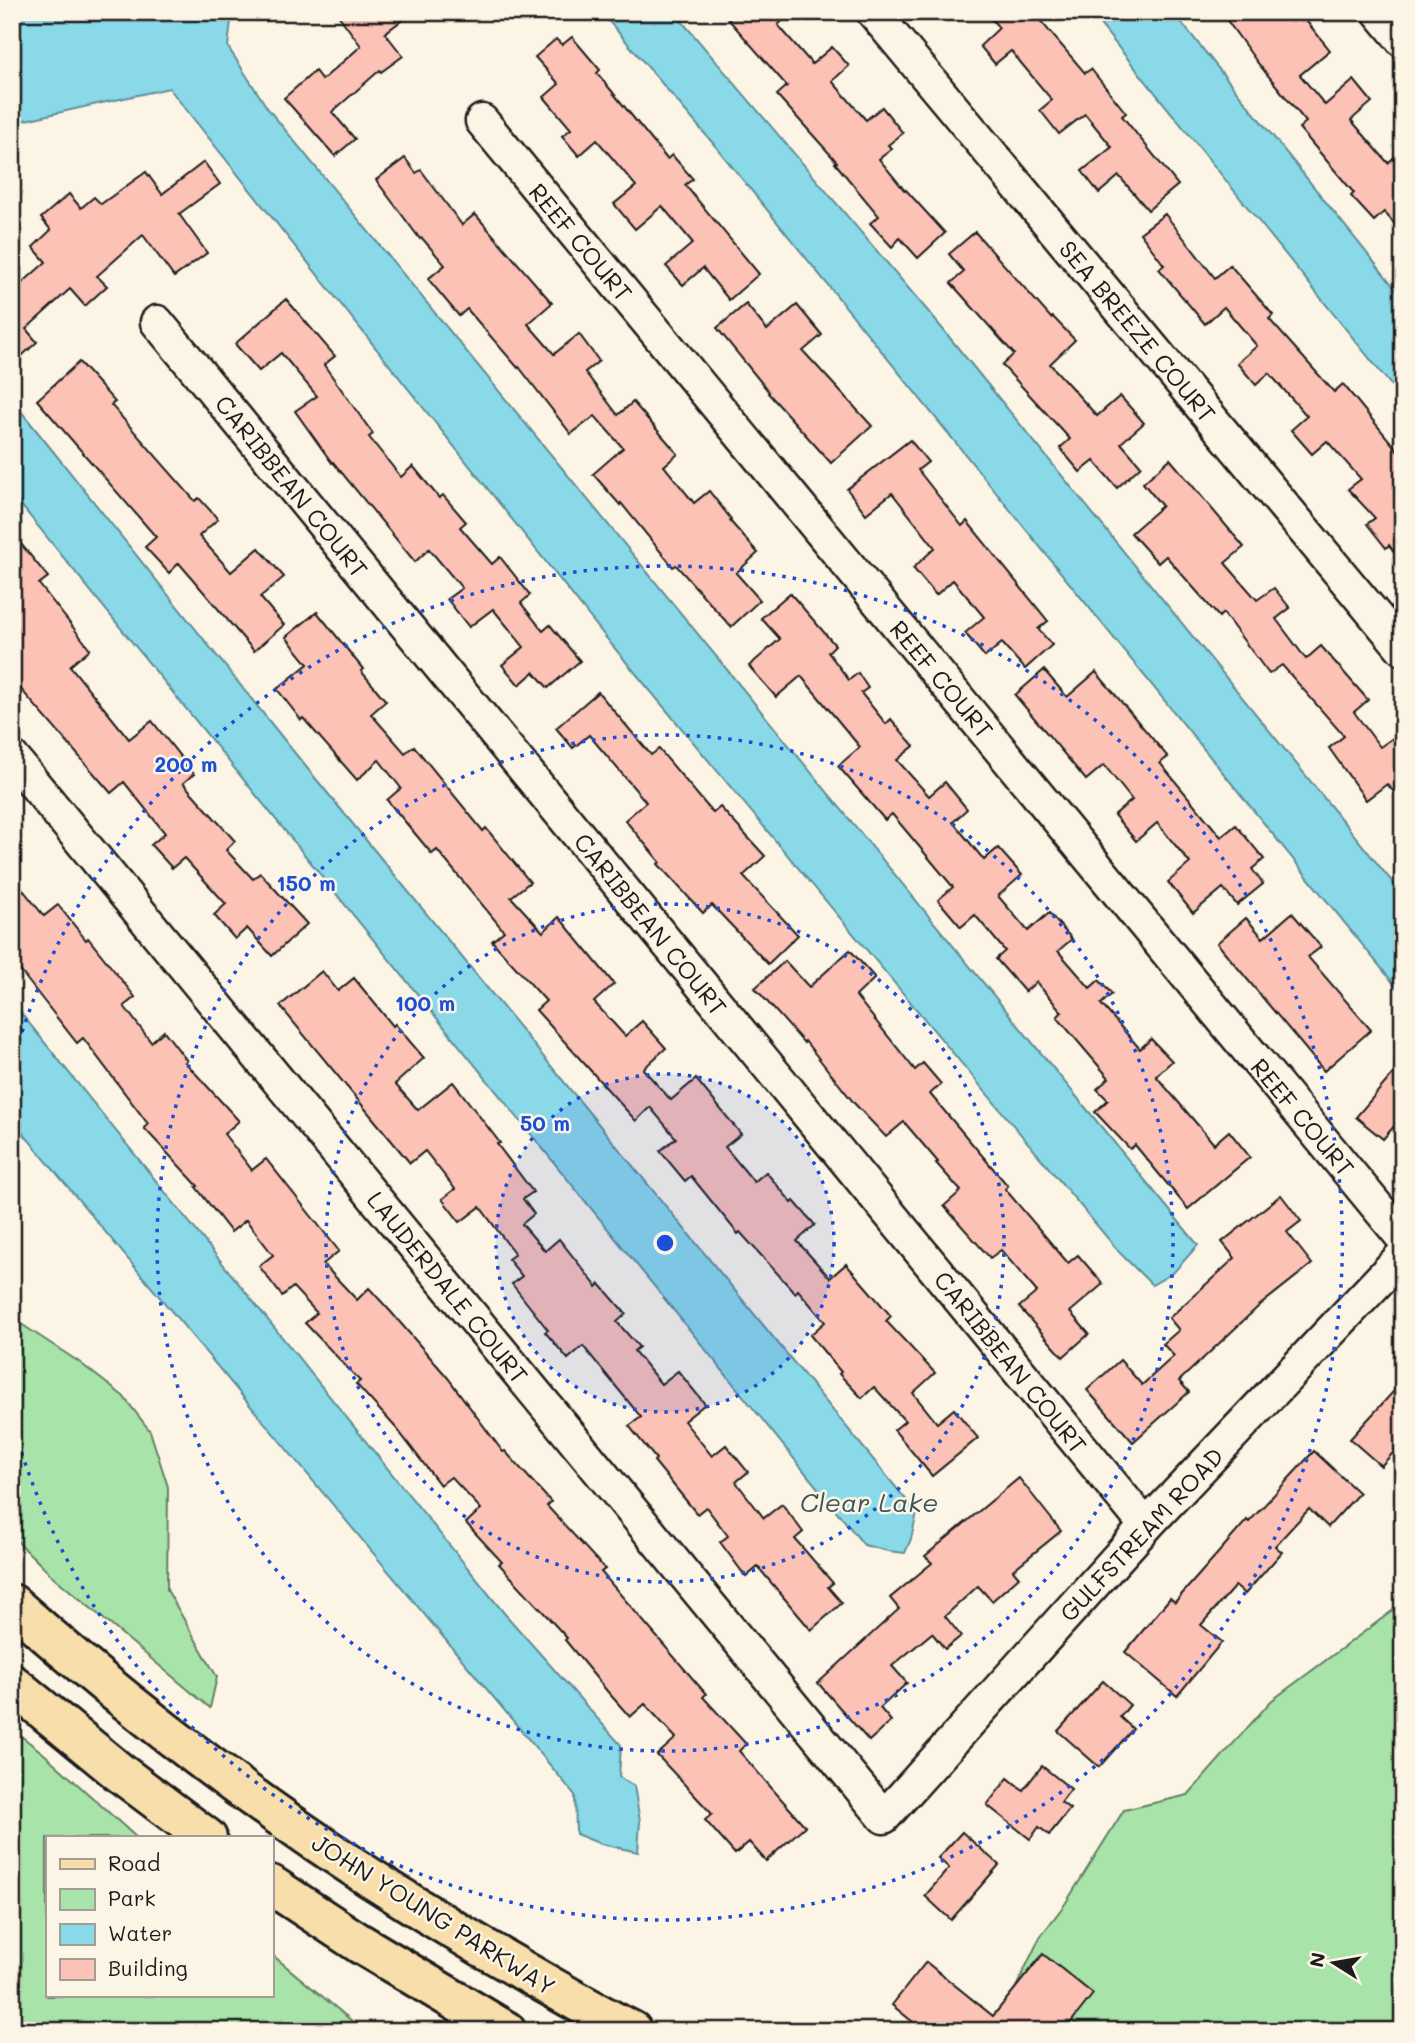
<svg xmlns="http://www.w3.org/2000/svg" width="1415" height="2043" font-family="Mali,sans-serif">
  <style>
    .green { fill: #a8e3a9; stroke: #628062; stroke-width: 2 }
    .water { fill: #8ad9e8; stroke: #5e8d96; stroke-width: 2 }
    .building { fill: #fcc2b5; stroke: #1c1c1c; stroke-width: 2 }
    .lines { fill: none; stroke-linecap: round; stroke-linejoin: round }
    .minor-casing { stroke: #1c1c1c; stroke-width: 37 }
    .major-casing { stroke: #1c1c1c; stroke-width: 44 }
    .minor { stroke: #fcf5e5; stroke-width: 32 }
    .major { stroke: #f8deab; stroke-width: 38 }
    .ring { fill: none; stroke: #1d4ed8; stroke-width: 3.5; stroke-dasharray: 3.5 7 }
    .labels { text-anchor: middle; dominant-baseline: central; stroke-width: 5; stroke-linejoin: round; paint-order: stroke }
    .street-label { font-size: 24px; fill: #1c1c1c; stroke: #fcf5e5 }
    .water-label { font-size: 26px; font-style: italic; fill: #3d5559; stroke: #fcf5e5 }
    .centre { fill: #1d4ed8; stroke: #fcf5e5; stroke-width: 3.5 }
    .ring-label { font-size: 21px; text-anchor: middle; font-weight: bold; fill: #1d4ed8; stroke: #fcf5e5; stroke-width: 5; stroke-linejoin: round; paint-order: stroke }
  </style>
  <rect width="100%" height="100%" fill="#fcf5e5"/>
  <filter id="ink" filterUnits="userSpaceOnUse"><feTurbulence type="fractalNoise" baseFrequency=".0143" numOctaves="2"/><feDisplacementMap in="SourceGraphic" scale="14" xChannelSelector="R" yChannelSelector="G"/><feConvolveMatrix kernelMatrix="1 2 1 2 8 2 1 2 1" color-interpolation-filters="sRGB"/></filter>
  <g filter="url(#ink)">
    <g class="green">
      <polygon points="12,1318 79,1362 123,1396 150,1431 168,1487 167,1590 217,1677 210,1708 50,1574 12,1536"/>
      <polygon points="1403,1603 1403,2031 1088,2031 1016,1987 1040,1937 1065,1904 1124,1810 1188,1795 1271,1701"/>
      <polygon points="12,1729 43,1753 137,1838 47,1838 47,1996 271,1996 271,1954 364,2031 12,2031"/>
    </g>
    <g class="water">
      <polygon points="12,12 232,12 228,47 268,109 1198,1245 1174,1272 1152,1285 1120,1253 612,645 169,88 12,123"/>
      <polygon points="601,12 674,12 932,316 1403,895 1403,995 717,148"/>
      <polygon points="1090,12 1173,12 1403,298 1403,400"/>
      <polygon points="12,400 298,757 917,1513 911,1539 905,1553 888,1551 864,1545 12,494"/>
      <polygon points="12,1002 504,1613 621,1745 619,1777 634,1786 640,1821 638,1852 601,1844 576,1834 575,1795 12,1120"/>
    </g>
    <g class="building">
      <polygon points="336,12 413,12 385,33 403,56 381,72 380,70 332,112 355,139 335,156 284,98 315,71 322,80 361,46"/>
      <polygon points="722,12 792,12 778,25 812,64 832,47 849,66 832,81 866,120 882,107 903,133 888,145 892,149 879,159 905,191 906,190 945,233 918,258 900,238 892,247 870,223 879,216 835,163 837,162 777,95 787,86"/>
      <polygon points="986,12 1033,12 1085,73 1091,69 1126,113 1122,116 1178,185 1148,210 1119,176 1099,193 1082,171 1112,147 1085,114 1059,134 1040,110 1052,100 1011,51 995,64 980,46 999,28"/>
      <polygon points="1221,12 1299,12 1330,50 1300,75 1325,105 1354,80 1372,102 1351,120 1388,163 1403,149 1403,233 1384,212 1374,221 1351,196 1354,193 1299,128 1306,122 1257,62"/>
      <polygon points="572,37 600,70 597,73 667,159 672,155 693,179 685,185 759,274 729,300 703,268 683,285 666,266 693,243 662,206 635,229 614,204 636,186 597,140 579,156 562,136 571,129 544,97 559,84 535,57 556,39 562,45"/>
      <polygon points="405,158 416,173 421,170 462,225 475,214 552,303 528,324 554,354 579,334 599,361 585,372 618,415 633,402 678,454 664,466 694,503 709,491 731,519 730,521 758,553 736,573 760,600 731,627 676,565 673,567 621,503 620,505 593,474 623,448 595,416 571,434 519,367 518,368 467,309 459,316 428,279 445,265 422,238 420,239 376,180"/>
      <polygon points="204,162 220,184 179,214 207,253 174,277 143,235 97,276 107,286 85,306 70,289 26,329 37,342 12,365 12,292 46,262 33,247 51,230 41,218 69,194 81,208 94,197 101,204 146,172 162,194"/>
      <polygon points="1165,214 1215,278 1230,265 1273,315 1269,319 1334,392 1343,384 1403,457 1403,564 1389,545 1386,548 1367,524 1375,518 1348,489 1361,479 1327,441 1312,454 1291,430 1307,416 1269,373 1256,385 1237,363 1257,346 1224,307 1205,324 1159,269 1164,265 1140,233"/>
      <polygon points="975,232 1051,318 1053,317 1075,340 1050,364 1097,416 1120,396 1144,423 1121,443 1141,466 1117,488 1094,461 1080,472 1060,448 1070,439 1002,365 1014,354 951,283 964,272 949,254"/>
      <polygon points="286,299 335,356 324,365 373,434 369,437 401,477 413,466 439,498 443,495 466,522 460,527 492,564 500,557 530,595 521,603 543,631 550,625 580,661 548,688 534,672 519,685 502,665 524,647 493,609 469,627 447,599 462,588 429,549 415,562 333,462 332,463 295,411 317,396 281,353 259,371 235,344"/>
      <polygon points="746,304 767,330 797,305 822,335 803,351 872,426 831,463 768,393 769,392 717,328"/>
      <polygon points="79,362 115,402 111,405 195,501 199,498 218,519 199,536 231,572 259,548 284,577 260,597 284,625 254,651 179,563 169,573 145,547 156,537 37,400"/>
      <polygon points="910,440 928,462 918,470 962,526 967,521 1048,621 1038,629 1052,645 1025,669 1002,643 985,657 965,633 984,617 953,580 936,595 913,568 935,548 892,493 866,514 847,489"/>
      <polygon points="1170,459 1244,547 1225,563 1257,600 1274,588 1290,608 1276,619 1306,659 1321,646 1368,700 1354,712 1380,747 1403,731 1403,802 1387,784 1366,800 1329,748 1344,736 1282,665 1269,674 1223,613 1219,617 1166,556 1158,563 1131,533 1162,506 1143,483"/>
      <polygon points="12,533 48,577 39,584 90,649 70,666 129,739 152,721 194,774 183,783 235,841 226,850 253,879 260,873 307,924 272,956 247,928 235,939 214,915 226,904 184,858 172,868 151,845 165,833 124,782 111,793 12,679"/>
      <polygon points="790,593 835,645 828,652 849,680 858,673 868,688 861,693 886,724 891,719 914,746 897,760 929,796 945,782 967,809 953,822 984,860 998,848 1022,875 998,896 1028,931 1049,913 1072,939 1058,951 1090,988 1099,980 1112,994 1101,1004 1140,1049 1151,1039 1172,1061 1156,1076 1214,1144 1229,1131 1250,1157 1188,1209 1135,1145 1130,1149 1095,1112 1108,1100 1097,1089 1109,1078 1057,1017 1062,1012 1036,982 1025,992 996,959 1005,951 975,915 961,927 938,900 953,887 892,814 885,820 838,766 860,747 801,676 776,697 749,666 780,639 761,618"/>
      <polygon points="317,612 363,669 361,671 386,701 371,714 405,753 414,746 483,831 486,828 530,882 511,897 543,932 559,917 614,984 594,1002 625,1036 642,1021 666,1048 643,1069 671,1100 696,1079 741,1134 725,1147 754,1182 766,1172 792,1203 794,1201 815,1225 797,1241 830,1278 846,1264 891,1316 886,1321 935,1373 913,1393 937,1423 954,1409 978,1438 932,1476 894,1430 905,1421 874,1387 862,1398 839,1374 841,1372 810,1335 825,1322 798,1290 795,1293 740,1232 738,1234 691,1176 685,1181 660,1151 676,1138 650,1107 636,1121 536,1010 546,1001 492,941 504,931 437,850 432,854 387,800 401,788 379,760 357,780 303,718 301,720 277,689 308,664 286,637"/>
      <polygon points="1044,670 1067,697 1096,672 1168,757 1160,763 1221,837 1236,825 1264,859 1252,869 1263,884 1237,905 1223,888 1193,913 1168,882 1190,863 1157,823 1136,841 1114,815 1132,800 1104,765 1086,780 1015,695"/>
      <polygon points="598,692 651,755 659,749 713,813 720,807 765,856 743,876 798,935 768,964 712,905 703,913 658,864 660,862 625,820 646,802 589,735 573,748 556,728"/>
      <polygon points="12,876 44,916 58,905 86,940 88,938 135,997 124,1006 151,1042 164,1031 187,1061 185,1062 239,1121 224,1134 252,1170 266,1159 339,1251 323,1264 357,1300 369,1288 391,1312 448,1378 503,1452 505,1451 551,1502 547,1506 605,1569 601,1572 706,1694 703,1697 746,1744 739,1751 805,1826 766,1861 749,1842 735,1854 705,1820 712,1814 657,1755 676,1738 645,1704 630,1717 607,1691 565,1640 567,1638 499,1564 502,1562 466,1523 481,1509 451,1477 440,1485 397,1429 356,1384 360,1381 305,1323 317,1313 293,1287 282,1296 259,1266 273,1255 246,1220 231,1232 196,1187 198,1186 144,1128 148,1124 83,1038 77,1043 43,1000 12,960"/>
      <polygon points="1292,913 1321,947 1308,957 1371,1030 1324,1071 1217,943 1246,918 1263,938"/>
      <polygon points="850,950 875,978 856,996 915,1070 923,1063 941,1084 930,1094 1008,1186 1005,1189 1068,1263 1078,1255 1103,1284 1070,1312 1089,1334 1063,1357 1019,1307 1037,1292 1001,1250 990,1258 944,1206 961,1191 936,1163 938,1162 904,1122 886,1137 854,1103 805,1041 804,1043 755,988 785,961 809,987"/>
      <polygon points="322,971 338,991 354,978 393,1026 395,1024 424,1058 395,1084 418,1110 453,1082 500,1143 497,1144 533,1192 523,1199 534,1214 522,1224 545,1251 559,1239 597,1287 600,1284 626,1314 617,1322 639,1347 634,1351 661,1384 678,1371 705,1404 684,1421 712,1456 726,1445 748,1472 736,1482 764,1518 782,1504 803,1532 795,1539 833,1583 828,1587 842,1603 811,1630 758,1567 746,1577 720,1542 728,1536 706,1507 697,1514 654,1461 656,1459 629,1426 641,1417 583,1346 568,1359 545,1332 548,1330 512,1284 522,1276 508,1259 515,1254 480,1207 460,1222 442,1199 455,1189 425,1151 410,1163 280,1006"/>
      <polygon points="1403,1062 1403,1116 1383,1139 1356,1117"/>
      <polygon points="1281,1195 1301,1221 1287,1232 1312,1264 1259,1306 1179,1381 1189,1392 1133,1442 1087,1390 1120,1360 1142,1385 1174,1356 1163,1344 1179,1330 1169,1318 1235,1258 1222,1242"/>
      <polygon points="1403,1381 1403,1442 1381,1466 1350,1439"/>
      <polygon points="1314,1451 1359,1493 1328,1527 1309,1509 1275,1546 1282,1552 1245,1594 1235,1586 1201,1625 1222,1642 1177,1696 1125,1652 1170,1598 1175,1602 1247,1520 1249,1522"/>
      <polygon points="1019,1478 1061,1531 1013,1570 1019,1577 992,1601 978,1586 945,1616 961,1636 945,1649 932,1633 892,1666 907,1683 880,1708 891,1721 869,1741 818,1683 899,1609 890,1598 932,1563 925,1556"/>
      <polygon points="1103,1681 1130,1705 1120,1717 1133,1729 1099,1767 1058,1731"/>
      <polygon points="1042,1766 1071,1789 1061,1802 1070,1809 1049,1835 1039,1827 1030,1839 987,1805 1008,1778 1023,1790"/>
      <polygon points="962,1832 999,1865 951,1920 925,1896 949,1868 938,1858"/>
      <polygon points="1043,1954 1093,1994 1064,2031 924,2031 892,2005 926,1962 993,2016"/>
    </g>
    <g class="lines">
      <g class="minor-casing">
        <g id="minor">
          <polyline points="873,12 1403,649"/>
          <polyline points="1379,12 1403,41"/>
          <polyline points="482,121 1403,1238"/>
          <polyline points="157,322 1146,1526"/>
          <polyline points="12,757 884,1817 1146,1526 1403,1255"/>
        </g>
      </g>
      <g class="major-casing">
        <g id="major">
          <path d="M12 1604C158 1734 315 1849 484 1948 533 1976 582 2006 632 2031"/>
          <polyline points="12,1684 119,1772 207,1838"/>
          <polyline points="271,1885 359,1943 506,2031"/>
        </g>
      </g>
      <use href="#minor" class="minor"/>
      <use href="#major" class="major"/>
    </g>
  </g>
  <circle cx="665" cy="1243" r="169" fill="#1d4ed8" fill-opacity=".12"/>
  <g class="ring">
    <circle cx="665" cy="1243" r="169"/>
    <circle cx="665" cy="1243" r="339"/>
    <circle cx="665" cy="1243" r="508"/>
    <path d="M13 1062A677 677 0 1 1 13 1424"/>
  </g>
  <g class="labels">
    <g class="street-label">
      <text transform="translate(581 242) rotate(50)">REEF COURT</text>
      <text transform="translate(1138 331) rotate(50)">SEA BREEZE COURT</text>
      <text transform="translate(292 486) rotate(51)">CARIBBEAN COURT</text>
      <text transform="translate(942 679) rotate(50)">REEF COURT</text>
      <text transform="translate(651 924) rotate(51)">CARIBBEAN COURT</text>
      <text transform="translate(1303 1117) rotate(50)">REEF COURT</text>
      <text transform="translate(448 1287) rotate(51)">LAUDERDALE COURT</text>
      <text transform="translate(1011 1362) rotate(51)">CARIBBEAN COURT</text>
      <text transform="translate(1141 1534) rotate(-47)">GULFSTREAM ROAD</text>
      <text transform="translate(434 1914) rotate(32)">JOHN YOUNG PARKWAY</text>
    </g>
    <g class="water-label">
      <text x="869" y="1502">Clear Lake</text>
    </g>
  </g>
  <circle cx="665" cy="1243" r="10" class="centre"/>
  <g class="ring-label">
    <text x="186" y="772">200 m</text>
    <text x="306" y="891">150 m</text>
    <text x="425" y="1011">100 m</text>
    <text x="545" y="1131">50 m</text>
  </g>
  <rect width="1415" height="2043" fill="none" stroke="#fcf5e5" stroke-width="42"/>
  <rect x="21" y="21" width="1373" height="2001" fill="none" stroke="#1c1c1c" stroke-width="2.5" filter="url(#ink)"/>
  <rect x="46" y="1836" width="228" height="161" fill="#fcf5e5" stroke="#a29e95" stroke-width="2"/>
  <rect x="60" y="1859" width="35" height="10" fill="#f8deab" stroke="#a29e95" stroke-width="2"/>
  <text x="108" y="1871" font-size="21" fill="#1c1c1c">Road</text>
  <rect x="60" y="1889" width="35" height="21" fill="#a8e3a9" stroke="#a29e95" stroke-width="2"/>
  <text x="108" y="1906" font-size="21" fill="#1c1c1c">Park</text>
  <rect x="60" y="1924" width="35" height="21" fill="#8ad9e8" stroke="#a29e95" stroke-width="2"/>
  <text x="108" y="1941" font-size="21" fill="#1c1c1c">Water</text>
  <rect x="60" y="1959" width="35" height="21" fill="#fcc2b5" stroke="#a29e95" stroke-width="2"/>
  <text x="108" y="1976" font-size="21" fill="#1c1c1c">Building</text>
  <g transform="translate(1334 1963) rotate(281)" stroke="#fcf5e5" stroke-width="5" paint-order="stroke">
  <path d="M0-5L12 26L0 18L-12 26Z" fill="#1c1c1c"/>
  <text y="-10" font-size="19" font-weight="bold" text-anchor="middle" fill="#1c1c1c">N</text>
  </g>
</svg>
